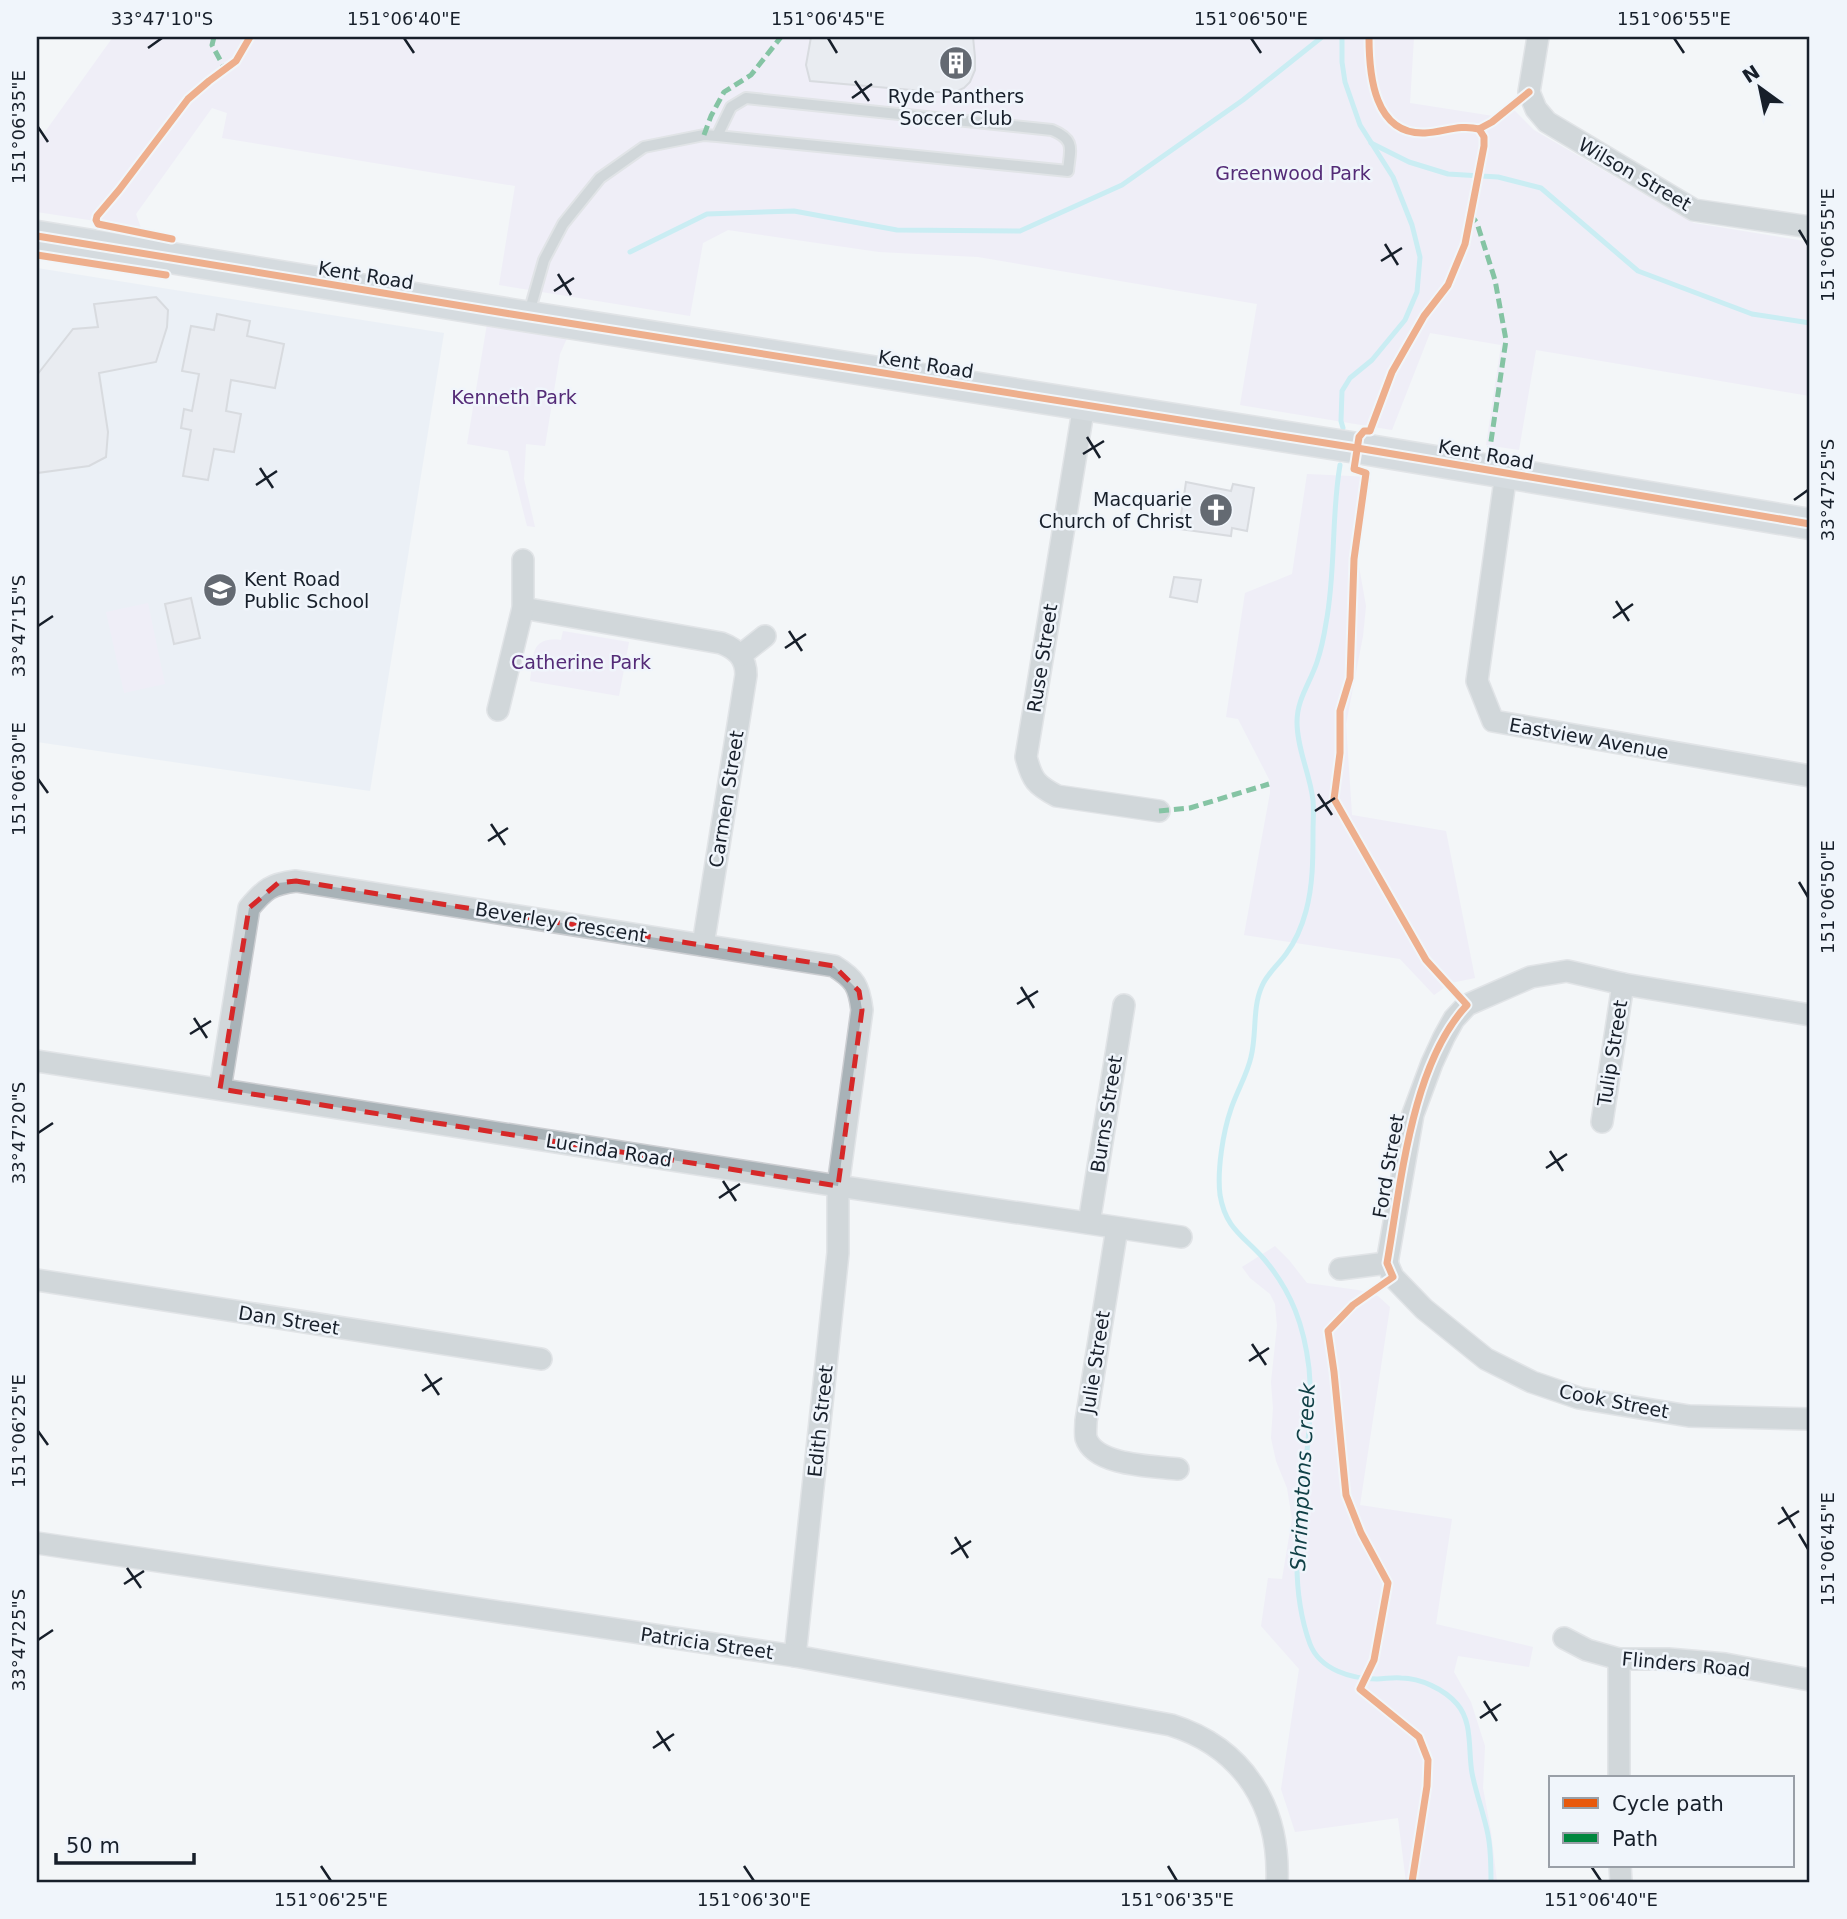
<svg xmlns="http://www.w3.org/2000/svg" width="1847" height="1919" font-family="'DejaVu Sans',sans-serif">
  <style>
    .built { fill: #e2e9f3 }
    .park { fill: #ebe4f7 }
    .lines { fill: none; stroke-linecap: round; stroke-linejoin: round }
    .stream { stroke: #9ae3ed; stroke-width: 5 }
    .building { fill: #dedfe9; stroke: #b8bac2; stroke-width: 2 }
    .lane-casing { stroke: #ccced2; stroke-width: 14 }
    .street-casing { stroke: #ccced2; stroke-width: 24 }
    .secondary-casing { stroke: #ccced2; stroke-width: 33 }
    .lane { stroke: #a8b2b7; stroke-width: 10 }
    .street { stroke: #a8b2b7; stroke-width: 21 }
    .secondary { stroke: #b2bbc0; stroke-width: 30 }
    .quiet { stroke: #00873e; stroke-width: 5; stroke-dasharray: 10 5; stroke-linecap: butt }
    .cycleway-casing { stroke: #f0f5fb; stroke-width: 11 }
    .cycleway { stroke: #e8590c; stroke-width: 7 }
    .marked { fill: none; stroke: #d62828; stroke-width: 5; stroke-dasharray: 14 9; stroke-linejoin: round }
    .ticks { fill: none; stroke: #171f2a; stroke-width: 2.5 }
    .labels { text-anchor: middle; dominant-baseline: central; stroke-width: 5; stroke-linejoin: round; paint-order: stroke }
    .poi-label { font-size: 19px; fill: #171f2a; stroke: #f0f5fb }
    .park-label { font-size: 19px; fill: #542b77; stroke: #f0f5fb }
    .street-label { font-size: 19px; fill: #171f2a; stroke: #f0f5fb }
    .water-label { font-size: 21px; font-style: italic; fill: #114147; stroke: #f0f5fb }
    .neatline { fill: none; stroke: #171f2a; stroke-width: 2.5 }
    .ticks-label { font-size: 18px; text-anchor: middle; fill: #171f2a }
  </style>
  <rect width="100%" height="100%" fill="#f3f5f8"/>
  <polygon class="built" points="37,268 444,333 370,791 37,742"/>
  <g class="park">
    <polygon points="113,37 1414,37 1410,103 1493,116 1508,104 1534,130 1694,223 1810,242 1810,396 1536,350 1519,450 1486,445 1501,345 1430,333 1392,430 1240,405 1257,304 978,257 879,252 728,230 703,243 690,316 499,285 515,186 222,138 227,113 212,108 136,214 141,228 37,212 37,143"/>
    <polygon points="487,324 568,336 560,354 545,446 526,444 524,479 535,527 527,526 508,451 467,444"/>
    <polygon points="1307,474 1371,477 1358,561 1366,606 1363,636 1346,724 1352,815 1446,831 1475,978 1451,983 1434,995 1400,959 1244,935 1270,793 1270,781 1238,719 1226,717 1245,593 1292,574"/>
    <polygon points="148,603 165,684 124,693 106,612"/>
    <path d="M563 631 629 642 619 696 530 681C534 657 529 636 561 640Z"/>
    <polygon points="1275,1246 1289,1260 1307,1283 1358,1290 1378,1296 1390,1307 1360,1505 1452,1519 1436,1624 1533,1647 1529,1667 1458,1656 1454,1672 1471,1702 1485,1746 1483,1788 1491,1832 1497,1882 1406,1882 1398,1818 1295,1832 1281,1789 1299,1669 1261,1626 1268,1578 1282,1579 1292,1519 1287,1488 1276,1461 1271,1438 1273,1408 1271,1382 1277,1326 1275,1304 1270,1294 1250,1278 1242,1267"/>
  </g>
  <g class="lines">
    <g class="stream">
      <polyline points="1342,37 1342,62 1345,82 1360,125 1393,177 1412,225 1420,257 1417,292 1405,320 1372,360 1350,378 1342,391 1341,421 1343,428"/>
      <polyline points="1371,143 1409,162 1448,174 1498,177 1541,188 1638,271 1752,314 1810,323"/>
      <polyline points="630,252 707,214 794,211 897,230 1020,231 1122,185 1243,100 1322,37"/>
      <path d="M1340 465C1331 517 1336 571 1326 623 1324 636 1321 650 1317 662 1310 683 1297 699 1297 722 1297 749 1310 774 1313 800 1314 810 1313 822 1313 832 1313 859 1313 885 1306 911 1302 926 1295 942 1286 954 1278 965 1267 974 1262 986 1252 1008 1257 1034 1251 1057 1247 1075 1237 1091 1231 1109 1223 1132 1217 1170 1220 1195 1226 1230 1244 1236 1264 1259 1292 1292 1304 1326 1309 1368 1318 1462 1277 1553 1310 1644 1320 1670 1352 1679 1377 1679 1385 1679 1393 1677 1401 1678 1420 1678 1444 1689 1457 1704 1473 1722 1468 1751 1472 1773 1476 1794 1484 1814 1488 1835 1491 1850 1491 1866 1491 1882"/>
    </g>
  </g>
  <g class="building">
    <polygon points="811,37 973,37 975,57 975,70 970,82 964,88 955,92 934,92 810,81 806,65"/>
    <polygon points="156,297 168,310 167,327 156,362 99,373 108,432 106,457 89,466 37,473 37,375 73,329 98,327 94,304"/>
    <polygon points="217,314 250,321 247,336 284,344 275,388 231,380 226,411 241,414 234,452 214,449 208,480 183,476 191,430 181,428 184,409 192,411 199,374 182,371 191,326 214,330"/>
    <polygon points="1186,482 1231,491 1233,484 1254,488 1247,531 1232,528 1231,536 1179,529"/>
    <polygon points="1174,577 1201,580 1197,602 1170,597"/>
    <polygon points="191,598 200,638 174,644 165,604"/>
  </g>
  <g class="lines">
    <g class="lane-casing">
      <path id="lane" d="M529 313 544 260 563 224 600 178 644 147 704 135 717 136 1068 171C1070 149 1076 140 1052 130L746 98 731 107 717 136"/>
    </g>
    <g class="street-casing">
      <g id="street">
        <polyline points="1538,37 1529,92 1536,109 1547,122 1694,210 1810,227"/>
        <path d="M1084 405 1026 757C1032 780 1036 785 1057 796L1159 811"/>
        <polyline points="1506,473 1477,681 1493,721 1810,776"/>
        <path d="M523 608 721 643C737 649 746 658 746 675L703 945"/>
        <polyline points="741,655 765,636"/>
        <polyline points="498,710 523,608 523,560"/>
        <polyline points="37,1061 838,1186 1181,1237"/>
        <path d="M220 1089 249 908C265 889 271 884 296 881L834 966C855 979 859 986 862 1010L838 1186V1253L795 1656"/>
        <polyline points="1602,1122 1623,984"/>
        <polyline points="1089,1223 1124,1005"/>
        <path d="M1117 1228 1086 1421C1086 1426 1085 1433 1086 1438 1095 1466 1153 1466 1178 1469"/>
        <polyline points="1387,1263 1413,1114 1432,1063 1444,1037 1454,1019 1467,1005 1531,977 1567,971 1623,984 1810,1015"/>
        <polyline points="1387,1263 1393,1277 1424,1309 1486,1359 1532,1382 1579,1398 1689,1416 1810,1419"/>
        <polyline points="1340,1269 1387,1263"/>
        <polyline points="37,1280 541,1359"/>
        <path d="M37 1543 795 1656 1171 1725C1244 1748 1280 1807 1277 1882"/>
        <polyline points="1564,1638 1587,1650 1619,1659 1668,1659 1725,1664 1810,1680"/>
        <polyline points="1619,1659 1619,1777"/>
        <polyline points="1620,1865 1621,1882"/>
      </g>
    </g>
    <g class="secondary-casing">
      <polyline id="secondary" points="37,236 511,314 1357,448 1810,524"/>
    </g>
    <use href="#lane" class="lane"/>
    <use href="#street" class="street"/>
    <use href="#secondary" class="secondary"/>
    <g class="quiet">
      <polyline points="214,37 212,45 225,69"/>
      <polyline points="704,135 711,116 724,92 751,75 781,37"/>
      <polyline points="1470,214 1477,223 1495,280 1506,340 1490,448"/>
      <polyline points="1159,811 1190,808 1269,784"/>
    </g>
    <g class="cycleway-casing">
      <g id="cycleway">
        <path d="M1369 37C1369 75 1374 135 1425 133 1444 132 1460 124 1479 129L1492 122 1529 92"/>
        <polyline points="37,236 511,314 1357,448 1810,524"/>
        <polyline points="172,239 98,224 96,220 97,216 119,190 188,99 209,81 236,61 250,37"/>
        <polyline points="37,255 166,275"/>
        <path d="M1412 1882 1427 1786 1428 1760 1419 1737 1360 1689 1374 1660 1388 1583 1361 1533 1346 1495 1334 1372 1328 1331 1353 1305 1393 1277 1387 1263C1401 1184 1411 1065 1467 1005L1426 960 1334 799 1340 753V711L1350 678 1354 559 1366 473 1354 469 1359 437 1364 431H1370L1371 428 1392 372 1424 316 1448 285 1465 244 1484 146V137L1479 129"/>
      </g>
    </g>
    <use href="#cycleway" class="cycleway"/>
  </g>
  <path d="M0 0H1847V1919H0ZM296 881 834 966 859 991 862 1010 838 1186 220 1089 249 908 278 883Z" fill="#f3f5f8" fill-opacity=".55" fill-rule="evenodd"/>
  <path class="marked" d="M296 881 834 966 859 991 862 1010 838 1186 220 1089 249 908 278 883Z"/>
  <path class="ticks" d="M404 38 414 53M828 38 837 53M1251 38 1261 53M1674 38 1684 53M148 48 162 38M855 81 869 101M852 98 872 84M38 127 48 142M1799 230 1808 245M1385 244 1398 265M1381 261 1402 248M558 274 571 295M554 291 574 278M1087 437 1100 458M1083 454 1104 441M260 468 273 488M256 485 277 471M1794 500 1808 490M1616 601 1629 621M1613 618 1633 604M38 626 53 616M789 631 802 651M785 648 806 634M38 779 48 793M1318 794 1332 815M1315 811 1335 798M491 824 505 845M488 841 508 828M1799 882 1808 897M1021 987 1034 1008M1017 1004 1038 991M194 1018 207 1038M190 1034 211 1021M38 1133 53 1123M1550 1151 1563 1171M1546 1168 1567 1154M723 1181 736 1201M719 1198 740 1184M1252 1344 1266 1365M1249 1361 1269 1348M425 1374 439 1395M422 1391 442 1378M38 1431 48 1445M1782 1507 1795 1528M1778 1524 1799 1511M1799 1534 1808 1549M955 1537 968 1558M951 1554 971 1541M127 1568 141 1588M124 1584 144 1571M38 1640 53 1630M1484 1701 1497 1721M1480 1718 1501 1704M657 1731 670 1751M653 1748 674 1734M321 1866 331 1881M744 1866 754 1881M1168 1866 1177 1881M1591 1866 1601 1881"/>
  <defs>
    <g id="building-disc" transform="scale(1.75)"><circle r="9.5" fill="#646a72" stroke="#f0f5fb"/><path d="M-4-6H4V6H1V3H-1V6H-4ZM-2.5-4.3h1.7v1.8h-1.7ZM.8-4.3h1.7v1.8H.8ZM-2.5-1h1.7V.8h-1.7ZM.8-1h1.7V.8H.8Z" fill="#fff"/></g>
    <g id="church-disc" transform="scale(1.75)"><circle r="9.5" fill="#646a72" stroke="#f0f5fb"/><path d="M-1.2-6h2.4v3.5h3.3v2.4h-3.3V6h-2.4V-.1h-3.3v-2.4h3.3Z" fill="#fff"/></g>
    <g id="school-disc" transform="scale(1.75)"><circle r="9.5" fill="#646a72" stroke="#f0f5fb"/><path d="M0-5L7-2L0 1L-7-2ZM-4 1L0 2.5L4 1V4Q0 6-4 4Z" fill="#fff"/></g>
  </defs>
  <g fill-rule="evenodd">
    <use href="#building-disc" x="956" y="63"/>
    <use href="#church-disc" x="1216" y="510"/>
    <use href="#school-disc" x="220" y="590"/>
  </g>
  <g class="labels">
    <g class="poi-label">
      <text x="956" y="96">Ryde Panthers<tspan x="956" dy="22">Soccer Club</tspan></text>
      <text x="1192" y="499" text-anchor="end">Macquarie<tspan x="1192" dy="22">Church of Christ</tspan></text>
      <text x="244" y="579" text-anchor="start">Kent Road<tspan x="244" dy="22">Public School</tspan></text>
    </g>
    <g class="park-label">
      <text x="1293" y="173">Greenwood Park</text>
      <text x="514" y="397">Kenneth Park</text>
      <text x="581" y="662">Catherine Park</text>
    </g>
    <g class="street-label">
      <text transform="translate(1635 174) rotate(30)">Wilson Street</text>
      <text transform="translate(366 275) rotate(9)">Kent Road</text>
      <text transform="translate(926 364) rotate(9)">Kent Road</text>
      <text transform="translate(1486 454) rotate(10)">Kent Road</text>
      <text transform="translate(1042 658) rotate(-81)">Ruse Street</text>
      <text transform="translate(1589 738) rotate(10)">Eastview Avenue</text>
      <text transform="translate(726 799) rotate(-81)">Carmen Street</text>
      <text transform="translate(561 922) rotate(9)">Beverley Crescent</text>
      <text transform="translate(1612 1053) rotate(-81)">Tulip Street</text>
      <text transform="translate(1106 1114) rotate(-81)">Burns Street</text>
      <text transform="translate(609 1150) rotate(9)">Lucinda Road</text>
      <text transform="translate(1388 1166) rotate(-80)">Ford Street</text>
      <text transform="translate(289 1320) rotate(9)">Dan Street</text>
      <text transform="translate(1095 1362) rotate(-81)">Julie Street</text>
      <text transform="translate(1614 1401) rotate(11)">Cook Street</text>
      <text transform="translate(820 1421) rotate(-84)">Edith Street</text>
      <text transform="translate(707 1643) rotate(8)">Patricia Street</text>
      <text transform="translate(1686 1664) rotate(5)">Flinders Road</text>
    </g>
    <g class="water-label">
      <text transform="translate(1303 1477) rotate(-87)">Shrimptons Creek</text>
    </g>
  </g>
  <rect width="1847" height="1919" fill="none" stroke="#f0f5fb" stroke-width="77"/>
  <rect x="1549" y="1776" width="245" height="91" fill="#f0f5fb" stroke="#999fa7" stroke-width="2"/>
  <rect x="1563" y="1798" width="35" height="10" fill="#e8590c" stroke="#999fa7" stroke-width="2"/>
  <text x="1612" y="1811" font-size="21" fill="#171f2a">Cycle path</text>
  <rect x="1563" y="1833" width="35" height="10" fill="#00873e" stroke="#999fa7" stroke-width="2"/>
  <text x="1612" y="1846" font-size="21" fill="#171f2a">Path</text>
  <g transform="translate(1760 88) rotate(327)" stroke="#f0f5fb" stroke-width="5" paint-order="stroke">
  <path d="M0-5L12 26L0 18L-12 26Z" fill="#171f2a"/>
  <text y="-10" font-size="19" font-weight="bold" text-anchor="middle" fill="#171f2a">N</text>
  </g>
  <path d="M56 1853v10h138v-10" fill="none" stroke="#171f2a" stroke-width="3.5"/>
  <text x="66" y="1853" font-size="21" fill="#171f2a" stroke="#f0f5fb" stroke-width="5" paint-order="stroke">50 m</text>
  <rect x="38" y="38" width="1770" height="1843" class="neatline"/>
  <g class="ticks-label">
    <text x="162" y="25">33°47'10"S</text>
    <text x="404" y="25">151°06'40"E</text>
    <text x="828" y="25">151°06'45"E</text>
    <text x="1251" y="25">151°06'50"E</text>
    <text x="1674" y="25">151°06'55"E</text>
    <text transform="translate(19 127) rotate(-90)" y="6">151°06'35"E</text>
    <text transform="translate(1828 245) rotate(-90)" y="6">151°06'55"E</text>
    <text transform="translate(1828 490) rotate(-90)" y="6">33°47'25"S</text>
    <text transform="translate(19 626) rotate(-90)" y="6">33°47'15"S</text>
    <text transform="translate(19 779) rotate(-90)" y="6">151°06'30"E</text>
    <text transform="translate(1828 897) rotate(-90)" y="6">151°06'50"E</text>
    <text transform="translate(19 1133) rotate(-90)" y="6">33°47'20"S</text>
    <text transform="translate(19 1431) rotate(-90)" y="6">151°06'25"E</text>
    <text transform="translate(1828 1549) rotate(-90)" y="6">151°06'45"E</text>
    <text transform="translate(19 1640) rotate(-90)" y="6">33°47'25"S</text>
    <text x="331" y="1906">151°06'25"E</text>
    <text x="754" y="1906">151°06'30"E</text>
    <text x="1177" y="1906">151°06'35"E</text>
    <text x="1601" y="1906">151°06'40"E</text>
  </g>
</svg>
